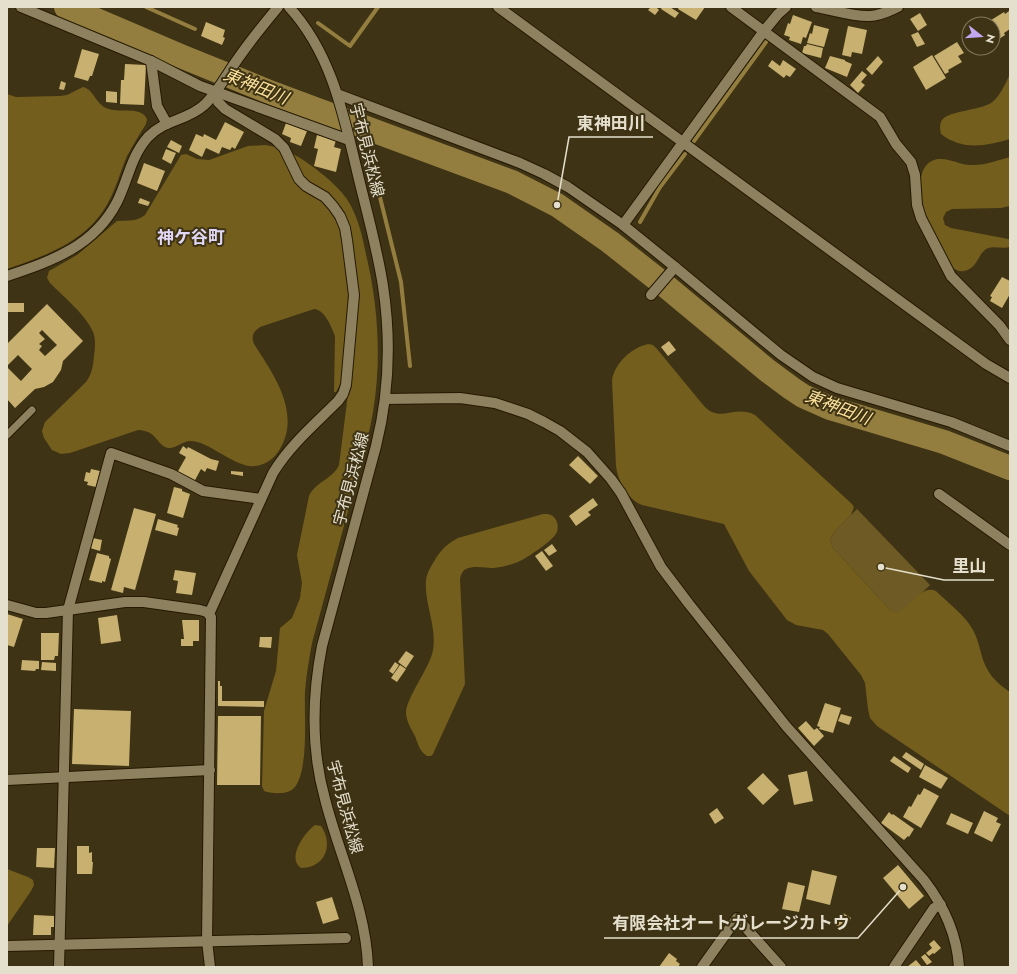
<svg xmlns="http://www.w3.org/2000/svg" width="1017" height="974" font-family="Jost,'Noto Sans JP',sans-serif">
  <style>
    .green { fill: #6e5a24 }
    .forest { fill: #745e1d }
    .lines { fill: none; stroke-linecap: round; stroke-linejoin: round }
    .stream { stroke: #947e3f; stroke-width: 4 }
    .river { stroke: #947e3f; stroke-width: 24 }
    .building { fill: #c7b070; fill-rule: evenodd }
    .service-casing { stroke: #251a00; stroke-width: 9 }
    .minor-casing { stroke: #251a00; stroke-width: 12 }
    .tertiary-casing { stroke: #251a00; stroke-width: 12 }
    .secondary-casing { stroke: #251a00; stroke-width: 12 }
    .service { stroke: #8e8160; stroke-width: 7 }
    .minor { stroke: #8e8160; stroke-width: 10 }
    .tertiary { stroke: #8e8160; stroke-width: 10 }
    .secondary { stroke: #8e8160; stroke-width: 10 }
    .labels { text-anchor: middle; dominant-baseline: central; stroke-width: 4; stroke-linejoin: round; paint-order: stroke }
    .street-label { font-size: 16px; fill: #e5dfcd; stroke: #3e3314 }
    .water-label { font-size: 17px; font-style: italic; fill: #fce29b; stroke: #3e3314 }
    .neighbourhood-label { font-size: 17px; font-weight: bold; fill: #e1d8f5; stroke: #3e3314 }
    .leader { fill: none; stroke: #e5dfcd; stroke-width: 1.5 }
    .callout-dot { fill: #e5dfcd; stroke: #3e3314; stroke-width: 1.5 }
    .callout-label { font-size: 17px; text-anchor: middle; font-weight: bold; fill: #e5dfcd; stroke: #3e3314; stroke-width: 4; stroke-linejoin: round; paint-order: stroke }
  </style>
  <rect width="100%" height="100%" fill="#3e3314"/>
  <polygon class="green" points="857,509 930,585 903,611 896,614 890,610 833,548 830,540 834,532"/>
  <g class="forest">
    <path d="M1010 74V139C986 146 963 151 941 134 940 129 939 123 943 119 950 111 980 110 991 103 1000 97 1005 84 1010 74Z"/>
    <path d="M83 87C94 89 96 106 109 109 121 113 141 106 147 119L146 124C139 135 133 145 127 156 121 170 117 185 110 199 90 240 48 255 7 269V94L16 97 60 96 67 95Z"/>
    <path d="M265 145C271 146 278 147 283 149 303 157 340 185 350 204 358 219 362 234 365 250 378 303 382 358 373 412 368 442 359 471 351 500 338 548 325 596 312 643 309 660 306 676 305 692 304 716 309 768 295 787 289 795 272 794 264 791L262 786 264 711 276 671 280 628 292 618 300 598 302 583 297 555 309 496C315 482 333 479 339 465L349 386 342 381 336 392H334L335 336C331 326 325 310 314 309L260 327C253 332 251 336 254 344 274 375 303 415 278 452 271 462 261 467 249 466 230 463 207 441 191 441 182 441 176 449 168 448 156 445 158 431 138 430L70 453 61 454 52 450 44 438 42 431 45 422 86 382C92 374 93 366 94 356 95 349 96 339 93 332 87 316 63 296 50 283L47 278 49 271 77 255 117 221C128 220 136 222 145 215L181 155 186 154 197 159 209 160 248 146Z"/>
    <path d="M1010 157V206L1001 208 952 209 946 212 943 218 945 225 951 228 1008 239 1010 240V247C1003 249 995 246 988 248 977 253 979 268 964 271 959 272 956 270 952 267 943 251 932 234 925 216 919 200 914 161 939 159 950 158 960 165 971 165 984 166 998 160 1010 157Z"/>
    <path d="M648 344 653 345 657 349 704 406C706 408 709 411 712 412 725 418 738 406 755 415L852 504 854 507 851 515 834 532 830 540 833 548 890 610 896 613C910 608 921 584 936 591 948 603 965 615 973 630 977 637 979 645 981 653 986 672 994 681 1010 692V816L877 726 870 718 868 709 865 683 861 675 828 634 823 630 796 625 787 620 749 571 724 524 642 505C627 499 618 481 616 466L612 380C615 363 631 348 648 344Z"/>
    <path d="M543 514C548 514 553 514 556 520 558 523 558 528 557 532 554 540 527 558 518 562 510 565 502 567 494 568 486 568 474 565 466 569 462 571 461 575 460 579L465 684 433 754 431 756H427C420 752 418 744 415 736 411 729 407 722 406 714 405 699 430 668 433 650 437 626 424 603 426 580 427 572 432 565 436 558 442 549 448 543 458 538Z"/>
    <path d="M315 825 321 826C334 845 325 868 301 868 286 858 305 832 315 825Z"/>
    <polygon points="7,869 28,877 33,880 34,885 31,891 7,926"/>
  </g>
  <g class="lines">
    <g class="stream">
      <polyline points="146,7 195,29"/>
      <polyline points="318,23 350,46 378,7"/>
      <polyline points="378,140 381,133"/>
      <polyline points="694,141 766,42"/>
      <polyline points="371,161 401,282 410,366"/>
      <polyline points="640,222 660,187 685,154"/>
    </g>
    <polyline class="river" points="66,7 183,57 272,93 512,182 557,205 610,242 662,283 768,371 791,388 803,396 830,408 944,442 1010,468"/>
  </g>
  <g class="building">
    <polygon points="651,7 656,7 659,10 655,15 648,10"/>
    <polygon points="662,7 670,7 679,13 675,18 661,9"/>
    <polygon points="679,7 705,7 696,20 678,9"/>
    <polygon points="1009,11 1010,14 1010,29 1004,33 1005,35 996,41 993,37 993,24 989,24 988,22 1004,12 1005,14"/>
    <polygon points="920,13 927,25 918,31 910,19"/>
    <polygon points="793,15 812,22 806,38 803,37 801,44 789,40 790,37 784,35 788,23 790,24"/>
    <polygon points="206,22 225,30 223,37 225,38 222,45 201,36"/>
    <polygon points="814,25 829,29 824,47 807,43 810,33 812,34"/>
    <polygon points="848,26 867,30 862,54 852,52 851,57 842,55"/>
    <polygon points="918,32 925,44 917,47 911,35"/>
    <polygon points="957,42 964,53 958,56 962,62 948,70 949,72 945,74 934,56"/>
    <polygon points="807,44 823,48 821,58 802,53 804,46 806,46"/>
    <polygon points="82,49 99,54 92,76 90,76 88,81 74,77"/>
    <polygon points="932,55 946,78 926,90 913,67"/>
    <polygon points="830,56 845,60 845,61 852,64 847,77 825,68"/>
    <polygon points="878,56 883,62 872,75 866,69"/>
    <polygon points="772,60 780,66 783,60 796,69 790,77 786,75 784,78 768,66"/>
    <polygon points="125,64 146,65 144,105 120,104 121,80 124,80"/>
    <polygon points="862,71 867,75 861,82 865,85 858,93 850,85"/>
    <polygon points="61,81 66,83 64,90 59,89"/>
    <polygon points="106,91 117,92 117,103 106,102"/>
    <polygon points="225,122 244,132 235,149 232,147 230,150 222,147 219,154 206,148 202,157 189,150 196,134 203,137 204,134 216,140"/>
    <polygon points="286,123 307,131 301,146 290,142 291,138 282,134"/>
    <polygon points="317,135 336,140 334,147 341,149 336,172 314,166 318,149 314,148"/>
    <polygon points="171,140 182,146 179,153 167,147"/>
    <polygon points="166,149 176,153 171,164 162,159"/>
    <polygon points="144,163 165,171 157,191 137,183"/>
    <polygon points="140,198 150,202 148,206 138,203"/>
    <polygon points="1002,277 1010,281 1010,294 1002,308 990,301 992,297 990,296"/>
    <rect x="7" y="303" width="17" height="9"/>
    <path d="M47 304 83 341 63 361 61 370 53 382 44 387 35 389 15 408 7 399V367L21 381 32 369 18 355 7 366V344ZM42 330 57 345 45 356 39 350 42 346 39 344 45 339 39 333Z"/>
    <polygon points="669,341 676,350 668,356 661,347"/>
    <polygon points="183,446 187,449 188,447 211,459 219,461 216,471 207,468 205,472 201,469 194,482 177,473 186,457 179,453"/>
    <polygon points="578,456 598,476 590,484 569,465"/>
    <polygon points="91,469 100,471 96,487 87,485 88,482 84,481 86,472 90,473"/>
    <polygon points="231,471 243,472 243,476 231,474"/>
    <polygon points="174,487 182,489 182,491 190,494 183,518 167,513"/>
    <polygon points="593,498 598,505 588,512 591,515 576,526 569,516"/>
    <polygon points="134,508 156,514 135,590 124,587 123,593 111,590"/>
    <polygon points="158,519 178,525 177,527 179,528 177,536 155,530"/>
    <polygon points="93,538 102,540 100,551 90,548"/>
    <polygon points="552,544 557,551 549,556 544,550"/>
    <polygon points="542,551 553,566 546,571 535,556"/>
    <polygon points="97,553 109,556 109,558 111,559 105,582 102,581 102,583 89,580"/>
    <polygon points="175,570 196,573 192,595 176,593 178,581 173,580"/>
    <polygon points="7,614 23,619 14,647 7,645"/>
    <polygon points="117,615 121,641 101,644 98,618"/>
    <polygon points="182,620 199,620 199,641 193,641 193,646 181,646 181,639 184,639"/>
    <polygon points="41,633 59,633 58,656 55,656 54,660 41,660"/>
    <polygon points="260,637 272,637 271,648 259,647"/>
    <polygon points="406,651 414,656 406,668 398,662"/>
    <polygon points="22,660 39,661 39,669 36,669 35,671 21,670"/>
    <polygon points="42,662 56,663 56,671 41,670"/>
    <polygon points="395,662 399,665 393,674 389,671"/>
    <polygon points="400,665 406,669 397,682 391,678"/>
    <polygon points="218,681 220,681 220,686 222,686 222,701 264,701 264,707 218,706"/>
    <polygon points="825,703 841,708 833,733 819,729 820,727 817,726"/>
    <polygon points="74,709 131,711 129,766 72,764"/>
    <polygon points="841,714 852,717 849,725 838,721"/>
    <polygon points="218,716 261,716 260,785 217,785"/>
    <polygon points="806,721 814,730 817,728 824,736 814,746 798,728"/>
    <polygon points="906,752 924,764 921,770 902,757"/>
    <polygon points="894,756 911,768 908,773 890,761"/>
    <polygon points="925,765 948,778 941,789 919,777"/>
    <polygon points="807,771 813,801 794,805 788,775"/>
    <polygon points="763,773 779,790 763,805 747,788"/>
    <polygon points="924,788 939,796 921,828 903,817 909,806 911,807 918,794 920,795"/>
    <polygon points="717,808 724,818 715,824 709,814"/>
    <polygon points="984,811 998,818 996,822 1001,824 992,842 974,833"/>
    <polygon points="889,812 892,815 893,814 914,829 909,837 908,836 904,840 881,823"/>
    <polygon points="951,813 973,823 968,834 946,824"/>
    <polygon points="77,846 89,846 89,853 92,852 92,862 93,862 92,874 77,874"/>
    <polygon points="37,848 55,848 54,868 36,867"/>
    <polygon points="898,865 924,896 909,909 883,878"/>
    <polygon points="812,870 837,876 830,905 806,899"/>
    <polygon points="788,882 805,886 799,912 782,909"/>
    <polygon points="332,897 339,919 323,924 316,902"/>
    <polygon points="843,913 851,918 843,930 835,925"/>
    <polygon points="34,915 54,916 54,927 51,927 51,935 33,935"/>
    <polygon points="934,940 941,948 934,954 933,953 929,956 926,953 932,948 929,944"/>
    <polygon points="669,953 677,959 676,961 680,964 678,967 659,967"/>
    <polygon points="925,954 932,962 927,965 921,957"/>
    <polygon points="916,960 922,967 907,967"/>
  </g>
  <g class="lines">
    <g class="service-casing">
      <polyline id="service" points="7,435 32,410"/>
    </g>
    <g class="minor-casing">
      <g id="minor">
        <polyline points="21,7 151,61 200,86 349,140"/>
        <polyline points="498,7 986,364 1010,378"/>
        <polyline points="731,7 880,117 896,144 911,162 915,175 917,205 921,218 951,276 1000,326 1010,340"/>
        <path d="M816 7C834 10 853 17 870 16 880 16 889 11 898 7"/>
        <polyline points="151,61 157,106 167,124"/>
        <polyline points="337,94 520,163 544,174 568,187 623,225 675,267 781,355 813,377 837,388 951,422 1010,446"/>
        <polyline points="623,225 764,31 778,14 786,7"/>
        <path d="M7 276C51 261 94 247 117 202 128 180 131 156 148 137 165 119 186 121 203 106 216 95 227 74 237 60 249 42 264 24 278 7"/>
        <polyline points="651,295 675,267"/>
        <path d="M385 399 460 398 495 403 528 414 544 422 560 431 587 452 611 479 621 493 661 567 689 604 786 726 924 880C944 906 957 935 959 967"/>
        <polyline points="939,494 1010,545"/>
        <path d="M209 614 273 473C290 445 315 424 338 401L343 394 346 385 354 295 347 240 345 228 340 216 333 206 325 197 306 186 299 179 284 148 275 139 225 109 218 102 215 91"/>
        <polyline points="7,780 210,770"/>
        <polyline points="7,946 346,938"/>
        <polyline points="59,967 68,610 111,453 171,474 203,491 261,499"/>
        <polyline points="702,967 737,918 781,967"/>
        <polyline points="894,967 934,908 941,905"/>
      </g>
    </g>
    <g class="tertiary-casing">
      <polyline id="tertiary" points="7,605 36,613 46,613 125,602 144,602 200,610 207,612 211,617 207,941 210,967"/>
    </g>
    <g class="secondary-casing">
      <path id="secondary" d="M289 7C331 53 343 112 357 171 366 209 377 247 383 286 391 339 389 394 376 446L322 646C312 697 311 749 325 799 339 855 366 908 368 967"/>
    </g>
    <use href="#service" class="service"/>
    <use href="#minor" class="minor"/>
    <use href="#tertiary" class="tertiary"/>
    <use href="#secondary" class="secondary"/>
  </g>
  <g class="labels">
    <g class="street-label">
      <text transform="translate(367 150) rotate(76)">宇布見浜松線</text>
      <text transform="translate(351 479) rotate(-75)">宇布見浜松線</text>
      <text transform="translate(345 807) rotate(75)">宇布見浜松線</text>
    </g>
    <g class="water-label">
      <text transform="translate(256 86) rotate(22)">東神田川</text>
      <text transform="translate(838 407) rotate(21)">東神田川</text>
    </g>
    <g class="neighbourhood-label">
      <text x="191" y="237">神ケ谷町</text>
    </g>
  </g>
  <path class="leader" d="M557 205L569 137H653M881 567L944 580H994M903 887L858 938H604"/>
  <g class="callout-dot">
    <circle cx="557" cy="205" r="4"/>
    <circle cx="881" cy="567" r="4"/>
    <circle cx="903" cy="887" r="4"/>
  </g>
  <g class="callout-label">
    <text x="611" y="129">東神田川</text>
    <text x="969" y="572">里山</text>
    <text x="731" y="929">有限会社オートガレージカトウ</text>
  </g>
  <rect width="1017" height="974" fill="none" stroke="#e5dfcd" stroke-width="16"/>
  <g transform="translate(981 36) rotate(107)"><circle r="19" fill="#3e3314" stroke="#81785e"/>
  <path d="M0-3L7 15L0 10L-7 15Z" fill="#c2a8f3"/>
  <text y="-6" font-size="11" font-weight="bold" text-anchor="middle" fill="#e5dfcd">N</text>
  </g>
</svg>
